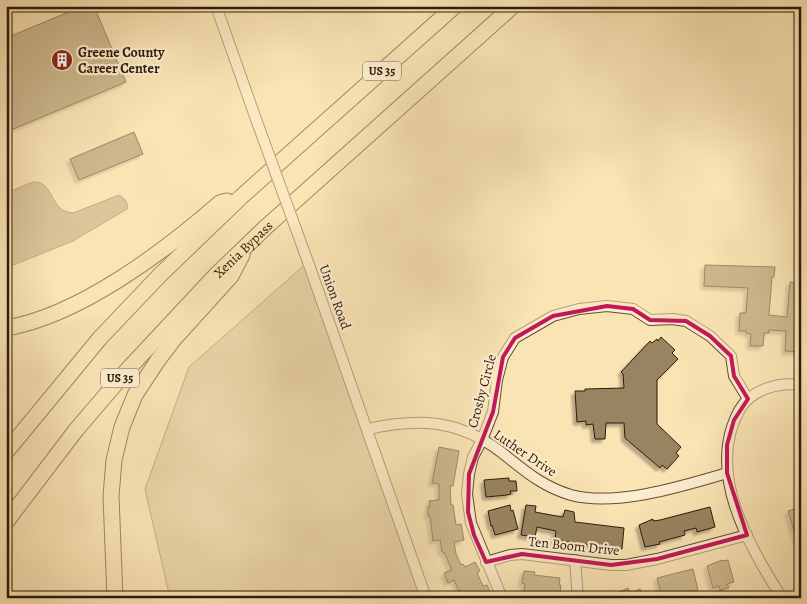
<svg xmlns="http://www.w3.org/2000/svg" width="807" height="604" font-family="Alegreya,serif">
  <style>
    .green { fill: #d7c297; stroke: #826e50 }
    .water { fill: #b5a07a; stroke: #7f6b4c }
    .building { fill: #988461; stroke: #2e1b08; filter: url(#shadow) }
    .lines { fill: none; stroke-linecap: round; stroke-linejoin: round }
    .minor-casing { stroke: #614d33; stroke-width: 12 }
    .highway-casing { stroke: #2e1b08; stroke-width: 17 }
    .minor { stroke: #fcedce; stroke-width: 10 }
    .highway { stroke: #fae4b4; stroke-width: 15 }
    .minor-bridge-casing { stroke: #614d33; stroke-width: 12; stroke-linecap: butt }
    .minor-bridge { stroke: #fcedce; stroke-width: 10 }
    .marked { fill: none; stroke: #c2185b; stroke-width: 4; stroke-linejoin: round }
    .labels { text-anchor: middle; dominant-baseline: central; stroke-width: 4.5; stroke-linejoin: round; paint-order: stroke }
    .shield { fill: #fcedce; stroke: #6c5a43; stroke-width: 1 }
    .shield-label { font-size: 12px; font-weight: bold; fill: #2e1b08 }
    .poi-label { font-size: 14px; font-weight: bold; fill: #2e1b08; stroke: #fcedce; text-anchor: start }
    .street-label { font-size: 14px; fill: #2e1b08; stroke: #fcedce }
  </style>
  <defs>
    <filter id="shadow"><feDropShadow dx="-3.5" dy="3.5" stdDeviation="1" flood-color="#0004"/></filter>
  </defs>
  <rect width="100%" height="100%" fill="#fae4b4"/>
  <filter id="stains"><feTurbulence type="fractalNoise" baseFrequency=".004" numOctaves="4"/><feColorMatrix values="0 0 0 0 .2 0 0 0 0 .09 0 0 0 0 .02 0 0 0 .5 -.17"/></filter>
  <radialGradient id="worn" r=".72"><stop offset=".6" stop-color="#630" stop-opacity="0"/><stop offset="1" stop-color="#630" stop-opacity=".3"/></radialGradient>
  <polygon class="green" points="308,262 426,598 169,598 169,594 145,489 189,367"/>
  <path class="water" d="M33 182C55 181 49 212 73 213L119 195C124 198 129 203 127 209L73 241 6 268V193Z"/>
  <g class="building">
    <polygon points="83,6 94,6 126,82 6,132 6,38"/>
    <polygon points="134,132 143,154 79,180 70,159"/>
    <polygon points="705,265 775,267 774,277 772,277 769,315 787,317 790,282 801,283 801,352 785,351 786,331 769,330 769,333 764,333 763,346 750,346 751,334 746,333 746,331 739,331 740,313 746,313 748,288 704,286"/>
    <polygon points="661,337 675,350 672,353 678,359 657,380 657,424 681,447 676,453 679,456 667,469 662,465 660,468 625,438 624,423 606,423 605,439 595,439 593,424 586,425 586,421 577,422 575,391 585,391 585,389 624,388 623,374 621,372 650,341 652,343 657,339 658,341"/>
    <polygon points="439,447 459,451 453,486 450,486 451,505 453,505 456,525 461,524 464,540 454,542 456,554 461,565 463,564 465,567 475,562 480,571 477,573 483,586 487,585 491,594 483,598 462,598 454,580 448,583 444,573 452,570 444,552 442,552 440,540 433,541 430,516 428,516 428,507 430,507 429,501 439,500 439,484 432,483"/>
    <polygon points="509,478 509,481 516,481 517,491 510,491 511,494 507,495 486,497 484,480"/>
    <polygon points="510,505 511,511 513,510 518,529 495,535 492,525 491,526 488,511"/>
    <polygon points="526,505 536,506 535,512 551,515 563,517 565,510 574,512 575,522 624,528 622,549 555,540 556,531 537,527 535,537 521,535"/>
    <polygon points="710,507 715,527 697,532 696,528 684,531 685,535 659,542 660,544 645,547 639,525 653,519 653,521 660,520"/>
    <polygon points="801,507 801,547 799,547 788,511"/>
    <polygon points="722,560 722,561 728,560 734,582 727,584 729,588 720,590 719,586 713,588 707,566"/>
    <polygon points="693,569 698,590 662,598 657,578"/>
    <polygon points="524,571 535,572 534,575 560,578 559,585 561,585 560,593 557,593 557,598 523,598 525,584 522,583"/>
    <polygon points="628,588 630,593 640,589 644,598 606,598"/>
  </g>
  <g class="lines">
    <g class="minor-casing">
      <g id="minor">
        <polyline points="216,6 257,122"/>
        <polyline points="308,262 426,598"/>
        <path d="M368 429C418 418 458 419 501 452 524 470 541 486 571 495 616 507 683 486 727 473"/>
        <polyline points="575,560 578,598"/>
        <polyline points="486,562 510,555 522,554 611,565 626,565 657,559 747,535"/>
        <polyline points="502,598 471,523 467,494 469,474 473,457 482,440 493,412 497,380 503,357 515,338 553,316 579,309 607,306 633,309 650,320 672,319 686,321 710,336 731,356 734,376 748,399"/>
        <path d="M782 598C748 544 705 471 740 409 752 389 779 382 801 385"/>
      </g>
    </g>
    <g class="highway-casing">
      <g id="highway">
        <path d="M6 328C79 316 165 251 220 203L227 201"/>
        <polyline points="6,452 100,338 160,275 241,197 455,6"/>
        <path id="s1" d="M6 522 76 430 130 367 215 276 266 227 513 6"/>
        <polyline points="115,598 111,496 114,460 122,427 135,395 158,360 174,339 231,276 242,255"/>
      </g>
    </g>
    <use href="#minor" class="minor"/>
    <use href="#highway" class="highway"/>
    <g class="minor-bridge-casing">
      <polyline id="minor-bridge" points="257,122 308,262"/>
    </g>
    <use href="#minor-bridge" class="minor-bridge"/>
  </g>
  <path d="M0 0H807V604H0ZM607 306 633 309 650 320 686 321 710 336 731 356 734 376 748 399 734 420 727 445V473L747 535 657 559 611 565 522 554 486 562 474 535 468 512 469 474 493 412 503 357 515 338 553 316Z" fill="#fae4b4" fill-opacity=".55" fill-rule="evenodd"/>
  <path class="marked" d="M607 306 633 309 650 320 686 321 710 336 731 356 734 376 748 399 734 420 727 445V473L747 535 657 559 611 565 522 554 486 562 474 535 468 512 469 474 493 412 503 357 515 338 553 316Z"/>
  <defs>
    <g id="building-disc" transform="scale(1.125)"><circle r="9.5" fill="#8f2418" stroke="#fcedce"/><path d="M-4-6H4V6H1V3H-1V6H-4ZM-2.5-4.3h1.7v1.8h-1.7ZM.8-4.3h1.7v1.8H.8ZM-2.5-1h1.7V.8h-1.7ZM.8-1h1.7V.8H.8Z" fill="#fff"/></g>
  </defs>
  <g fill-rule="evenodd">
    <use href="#building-disc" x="62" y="60"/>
  </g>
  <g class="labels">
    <g class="shield">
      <rect x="363" y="61.5" width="38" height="19" rx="4"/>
      <rect x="101" y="368.5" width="38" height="19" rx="4"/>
    </g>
    <g class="shield-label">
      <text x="382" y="71">US 35</text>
      <text x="120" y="378">US 35</text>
    </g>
    <g class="poi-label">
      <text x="78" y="52">Greene County<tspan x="78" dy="16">Career Center</tspan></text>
    </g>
    <g class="street-label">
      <text stroke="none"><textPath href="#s1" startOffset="362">Xenia Bypass</textPath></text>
      <text transform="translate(335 297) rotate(70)">Union Road</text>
      <text transform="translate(482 391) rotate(-75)">Crosby Circle</text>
      <text transform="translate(525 453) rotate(34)">Luther Drive</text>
      <text transform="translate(574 546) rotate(6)">Ten Boom Drive</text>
    </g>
  </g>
  <rect width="807" height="604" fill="none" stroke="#fae4b4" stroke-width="25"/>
  <rect x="8" y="8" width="792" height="589" fill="none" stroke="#2e1b08" stroke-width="2.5"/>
  <rect x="12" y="12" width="782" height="579" fill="none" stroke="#2e1b08"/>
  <rect width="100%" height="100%" filter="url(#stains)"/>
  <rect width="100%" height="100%" fill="url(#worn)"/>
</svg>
